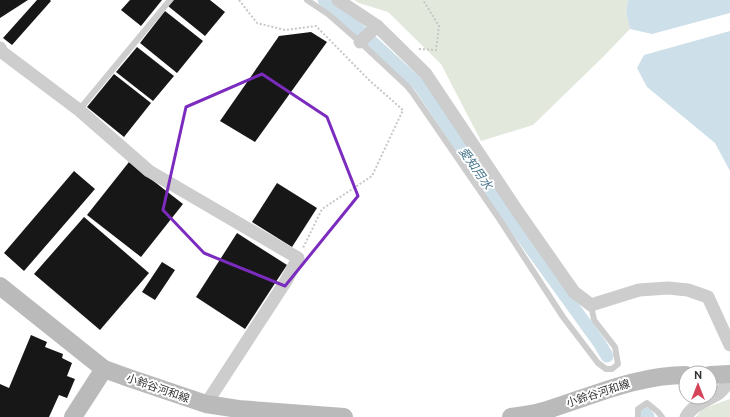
<svg xmlns="http://www.w3.org/2000/svg" width="730" height="417" font-family="Ubuntu,'Noto Sans JP',sans-serif">
  <style>
    .green { fill: #e3e8dc }
    .water { fill: #cde0e9 }
    .lines { fill: none; stroke-linecap: round; stroke-linejoin: round }
    .canal { stroke: #cde0e9; stroke-width: 13 }
    .building { fill: #171717 }
    .path { stroke: #c7c7c7; stroke-width: 2; stroke-dasharray: 2 2; stroke-linecap: butt }
    .lane { stroke: #cdcdcd; stroke-width: 6 }
    .street { stroke: #cdcdcd; stroke-width: 13 }
    .secondary { stroke: #bababa; stroke-width: 18 }
    .marked { fill: none; stroke: #7b2cbf; stroke-width: 3; stroke-linejoin: round }
    .labels { text-anchor: middle; dominant-baseline: central; stroke-width: 4; stroke-linejoin: round; paint-order: stroke }
    .street-label { font-size: 11px; fill: #303030; stroke: #fff }
    .water-label { font-size: 12px; font-style: italic; fill: #45748a; stroke: #fff }
  </style>
  <rect width="100%" height="100%" fill="#fff"/>
  <g class="green">
    <polygon points="354,0 628,0 626,12 630,29 603,57 533,125 481,141 441,64 388,12 359,3"/>
    <polygon points="730,399 730,417 696,417 702,409"/>
  </g>
  <g class="water">
    <polygon points="628,0 730,0 730,13 652,34 630,29 626,12"/>
    <polygon points="730,31 730,171 715,143 647,87 637,68 644,55"/>
  </g>
  <g class="lines">
    <g class="canal">
      <polyline points="324,0 335,8 358,29 420,86 504,211 600,344 607,356"/>
      <polyline points="645,413 648,417"/>
    </g>
  </g>
  <g class="building">
    <polygon points="0,0 28,0 0,18"/>
    <polygon points="37,0 50,0 51,1 12,45 3,38"/>
    <polygon points="130,0 162,0 141,26 121,10"/>
    <polygon points="174,0 210,0 225,12 205,36 168,6"/>
    <polygon points="165,11 203,41 177,73 140,43"/>
    <polygon points="311,32 327,42 255,142 220,121 279,36"/>
    <polygon points="137,47 174,76 153,101 116,72"/>
    <polygon points="114,74 151,103 124,137 87,107"/>
    <polygon points="129,162 183,204 141,257 87,215"/>
    <polygon points="74,171 95,189 24,271 4,253"/>
    <polygon points="277,183 317,208 292,247 252,222"/>
    <polygon points="84,217 149,273 100,330 34,274"/>
    <polygon points="237,233 287,265 245,329 196,297"/>
    <polygon points="162,262 175,270 155,300 142,292"/>
    <polygon points="31,335 47,342 45,347 63,354 62,358 72,363 67,376 75,379 67,398 59,395 49,417 0,417 0,384 9,388"/>
  </g>
  <g class="lines">
    <g class="path">
      <polyline points="239,0 257,23 285,30 316,26 370,81 403,110 372,176 322,209 303,248"/>
      <polyline points="419,49 436,50 439,26 423,0"/>
    </g>
    <g class="lane">
      <polyline points="307,0 328,14 360,42 407,86 412,92 500,220 563,317 598,363 606,369 612,369 618,364 615,347 594,320 591,305"/>
      <polyline points="79,110 170,0"/>
      <polyline points="638,417 638,409 647,403 658,412 662,417"/>
    </g>
    <g class="street">
      <polyline points="338,0 377,26 426,74 518,212 574,292 591,305 639,290 668,288 688,290 708,297 730,345"/>
      <polyline points="360,42 377,26"/>
      <polyline points="0,48 2,52 79,110 149,171 298,258 286,281 206,404"/>
      <path d="M686 417C693 404 707 401 719 393 723 390 726 385 730 381"/>
    </g>
    <g class="secondary">
      <polyline points="0,286 104,369 129,378 206,404 238,409 344,417"/>
      <polyline points="710,375 730,374"/>
      <polyline points="73,417 104,369"/>
      <path d="M511 417C523 415 535 414 547 410 592 396 638 375 686 375"/>
    </g>
  </g>
  <path class="marked" d="M262 74 327 117 358 196 285 286 204 253 163 210 186 107Z"/>
  <g class="labels">
    <g class="street-label">
      <text transform="translate(158 388) rotate(19)">小鈴谷河和線</text>
      <text transform="translate(598 393) rotate(-18)">小鈴谷河和線</text>
    </g>
    <g class="water-label">
      <text transform="translate(476 168) rotate(55)">愛知用水</text>
    </g>
  </g>
  <g transform="translate(698 385)"><circle r="19" fill="#ffffff" stroke="#acacac"/>
  <path d="M0-3L7 15L0 10L-7 15Z" fill="#d54358"/>
  <text y="-6" font-size="11" font-weight="bold" text-anchor="middle" fill="#303030">N</text>
  </g>
</svg>
